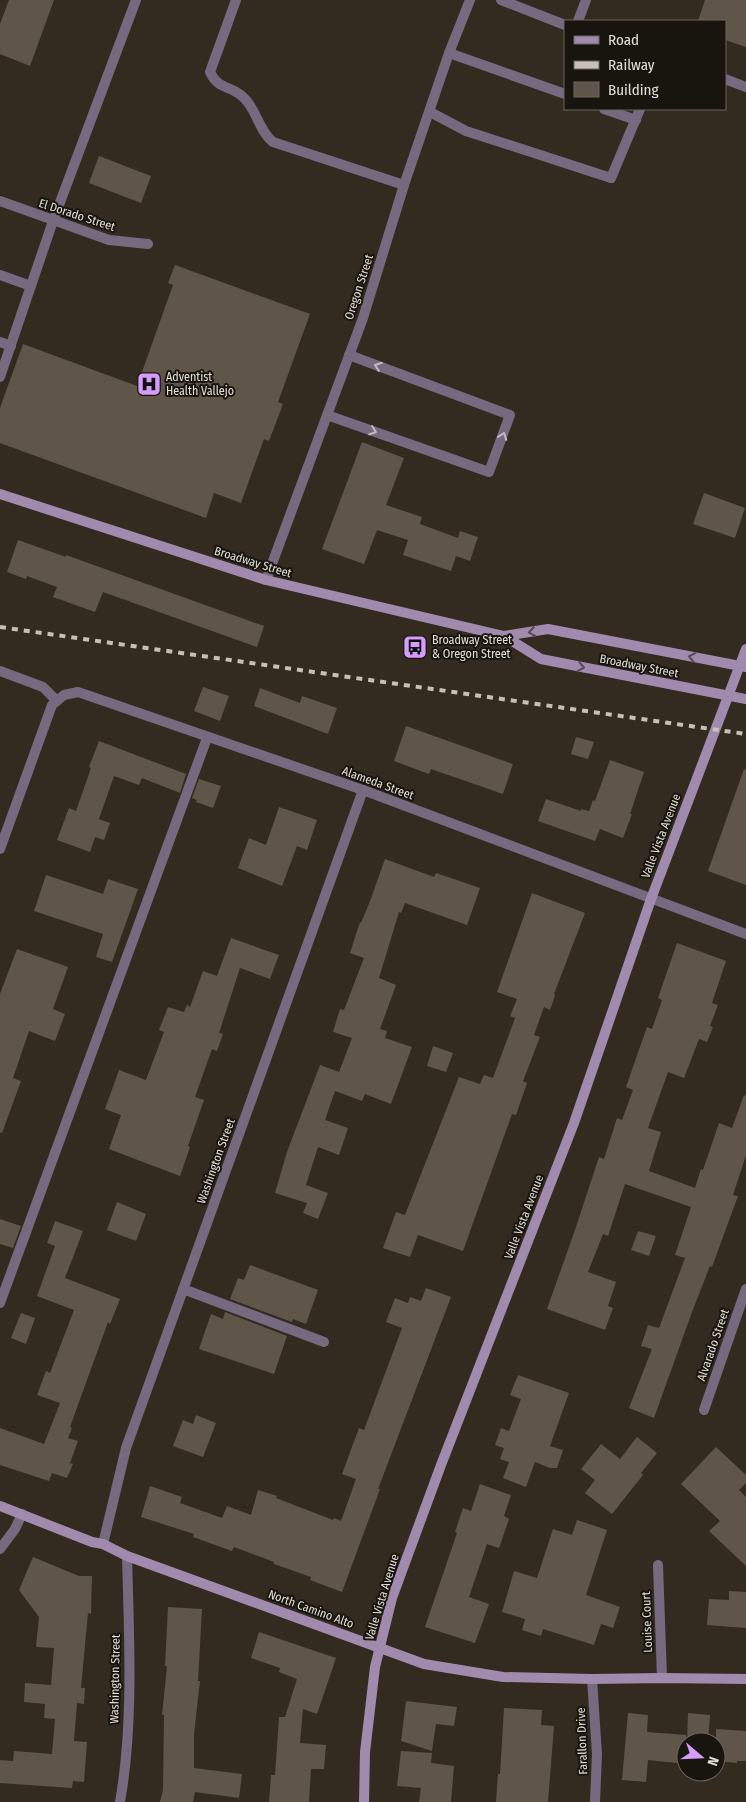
<svg xmlns="http://www.w3.org/2000/svg" width="746" height="1802" font-family="'Fira Sans Condensed',sans-serif">
  <style>
    .building { fill: #5f5649 }
    .lines { fill: none; stroke-linecap: round; stroke-linejoin: round }
    .lane { stroke: #766a80; stroke-width: 10 }
    .street { stroke: #766a80; stroke-width: 10 }
    .secondary { stroke: #a08bae; stroke-width: 10 }
    .rail { stroke: #c7c0b9; stroke-width: 4; stroke-dasharray: 6 6; stroke-linecap: butt }
    .oneway { stroke: #c3bbbd }
    .oneway2 { stroke: #554a57 }
    .labels { text-anchor: middle; dominant-baseline: central; stroke-width: 4; stroke-linejoin: round; paint-order: stroke }
    .street-label { font-size: 12px; fill: #e4ded7; stroke: #18150f }
    .poi-label { font-size: 12px; fill: #e4ded7; stroke: #18150f; text-anchor: start }
  </style>
  <rect width="100%" height="100%" fill="#342b20"/>
  <g class="building">
    <polygon points="9,0 54,0 30,66 0,54 0,24"/>
    <polygon points="705,0 746,0 746,47 725,40 725,21 698,21"/>
    <polygon points="99,156 151,176 141,203 89,183"/>
    <polygon points="175,265 310,314 278,402 283,404 269,441 264,439 241,503 214,493 206,518 0,443 0,408 23,344 137,386 173,285 168,283"/>
    <polygon points="362,442 404,458 386,505 422,517 420,524 458,538 460,531 478,537 470,561 456,556 451,571 403,555 408,540 377,530 364,564 322,549"/>
    <polygon points="704,493 745,508 735,538 693,524"/>
    <polygon points="18,540 66,557 66,555 264,626 257,647 103,592 95,612 53,597 57,587 27,576 26,579 7,572"/>
    <polygon points="203,687 229,696 220,721 194,711"/>
    <polygon points="260,688 300,703 302,696 337,708 328,734 254,706"/>
    <polygon points="406,726 513,764 503,794 431,769 429,774 394,761"/>
    <polygon points="576,737 594,742 588,759 571,754"/>
    <polygon points="99,741 186,774 180,793 142,778 139,785 114,776 99,819 110,823 104,840 95,837 90,852 57,840 69,808 76,811 91,768 89,767"/>
    <polygon points="610,760 644,772 630,814 632,814 623,838 600,829 595,841 538,821 546,799 581,811 581,809 589,811 593,800 595,801"/>
    <polygon points="744,769 746,770 746,885 708,871"/>
    <polygon points="199,779 221,786 213,808 196,802 197,800 192,798"/>
    <polygon points="279,807 317,820 307,850 297,846 282,886 238,868 249,838 266,845"/>
    <polygon points="385,859 434,877 436,873 480,888 467,925 405,903 401,913 399,912 379,978 396,985 380,1029 387,1031 385,1038 412,1047 391,1104 365,1094 362,1101 335,1091 325,1120 348,1128 339,1155 318,1147 306,1185 328,1193 318,1219 303,1213 307,1203 275,1193 287,1152 320,1065 339,1072 352,1038 333,1032 340,1009 344,1010 364,958 350,953 360,922 361,923 370,901"/>
    <polygon points="46,875 103,894 108,879 138,889 112,962 96,957 103,934 34,911"/>
    <polygon points="532,893 585,913 554,994 555,995 550,1010 544,1007 534,1035 540,1037 523,1081 527,1083 516,1115 512,1114 463,1251 418,1235 410,1257 383,1248 396,1212 405,1215 459,1077 480,1084 484,1075 493,1078 515,1018 510,1016 517,999 497,992"/>
    <polygon points="231,938 279,955 270,979 240,968 219,1033 223,1034 217,1051 212,1049 195,1097 204,1100 188,1146 190,1147 180,1176 109,1149 121,1115 105,1109 119,1070 146,1080 164,1032 159,1030 168,1007 184,1012 187,1005 190,1007 203,971 217,976"/>
    <polygon points="677,943 726,961 712,1003 718,1005 710,1026 713,1027 707,1042 699,1039 684,1078 668,1072 648,1128 661,1132 649,1171 695,1188 701,1169 703,1170 719,1123 732,1128 744,1095 746,1096 746,1155 733,1195 738,1196 712,1267 710,1266 692,1312 654,1418 629,1408 652,1349 641,1346 648,1325 659,1328 685,1258 675,1255 691,1207 625,1184 608,1236 603,1234 588,1272 616,1282 608,1306 613,1308 605,1330 547,1309 575,1230 599,1157 604,1159 617,1118 622,1120 633,1090 626,1087 647,1027 652,1029 662,1000 658,998"/>
    <polygon points="17,949 68,967 53,1009 65,1014 55,1041 29,1031 13,1078 21,1081 2,1133 0,1132 0,994"/>
    <polygon points="433,1046 453,1053 446,1072 427,1066"/>
    <polygon points="117,1202 146,1214 136,1241 107,1230"/>
    <polygon points="0,1219 21,1226 13,1248 0,1244"/>
    <polygon points="55,1221 83,1231 65,1278 120,1299 110,1324 108,1322 70,1427 72,1428 68,1438 78,1441 70,1463 73,1464 67,1478 52,1473 49,1481 0,1465 0,1428 44,1444 60,1403 37,1395 46,1371 50,1373 74,1310 37,1296 55,1246 47,1243"/>
    <polygon points="638,1231 656,1236 649,1256 631,1250"/>
    <polygon points="250,1265 318,1290 306,1324 293,1319 292,1322 230,1299 238,1278 244,1280"/>
    <polygon points="426,1288 451,1297 378,1489 380,1489 342,1592 310,1580 311,1577 274,1564 274,1562 234,1547 232,1551 193,1537 194,1534 141,1517 150,1486 182,1497 180,1503 222,1518 227,1506 251,1515 258,1490 277,1496 276,1498 333,1520 334,1518 341,1521 356,1479 342,1474 359,1428 364,1430 402,1328 386,1322 395,1298 408,1303 410,1297 421,1301"/>
    <polygon points="225,1312 287,1336 274,1374 199,1349 211,1314 223,1319"/>
    <polygon points="21,1313 35,1318 26,1344 11,1338"/>
    <polygon points="518,1375 569,1393 550,1446 563,1450 557,1468 550,1468 535,1462 526,1487 503,1478 509,1462 500,1459 504,1448 495,1445 501,1428 509,1431 521,1399 510,1395"/>
    <polygon points="196,1415 216,1423 203,1457 173,1446 183,1420 193,1424"/>
    <polygon points="637,1437 657,1453 641,1473 643,1475 612,1514 585,1493 595,1480 581,1469 601,1444 620,1459"/>
    <polygon points="716,1447 746,1475 746,1483 739,1490 746,1497 746,1566 709,1531 720,1521 681,1484"/>
    <polygon points="480,1484 511,1495 504,1516 509,1519 499,1548 487,1544 469,1597 489,1604 475,1643 425,1627 457,1533 455,1532 463,1508 471,1511"/>
    <polygon points="577,1520 607,1530 586,1595 620,1607 613,1628 601,1624 594,1645 543,1629 541,1636 522,1630 525,1619 502,1612 514,1571 537,1578 553,1529 572,1535"/>
    <polygon points="33,1557 79,1576 92,1576 91,1614 88,1613 81,1688 85,1688 84,1704 77,1703 74,1741 87,1742 84,1782 73,1781 72,1788 0,1783 0,1760 13,1761 14,1751 52,1754 55,1719 44,1718 45,1704 24,1702 25,1683 51,1685 54,1648 36,1647 39,1617 19,1590"/>
    <polygon points="729,1591 746,1592 746,1628 707,1625 709,1599 729,1600"/>
    <polygon points="168,1607 202,1609 198,1681 200,1681 194,1734 194,1768 242,1774 239,1798 195,1792 193,1802 160,1802 163,1790 164,1715 162,1715 167,1666 165,1666"/>
    <polygon points="259,1632 336,1658 317,1714 303,1709 300,1743 326,1745 324,1769 311,1769 309,1802 269,1802 271,1775 275,1775 279,1717 285,1717 297,1679 279,1672 280,1668 251,1658"/>
    <polygon points="406,1701 457,1707 454,1726 436,1724 432,1751 401,1741"/>
    <polygon points="504,1708 542,1710 541,1725 554,1726 548,1802 496,1802 498,1774 500,1774"/>
    <polygon points="628,1713 648,1715 647,1732 686,1735 686,1764 648,1760 646,1782 622,1780"/>
    <polygon points="688,1713 710,1715 708,1742 687,1742"/>
    <polygon points="716,1729 746,1731 746,1761 737,1761 737,1763 716,1761"/>
    <polygon points="401,1751 432,1753 431,1763 454,1766 451,1802 419,1802 421,1788 397,1786"/>
  </g>
  <g class="lines">
    <g class="lane">
      <path d="M236 0 210 72C218 90 231 85 243 97 257 109 258 130 273 142L404 185"/>
      <polyline points="578,21 586,0"/>
      <polyline points="449,53 565,94"/>
      <polyline points="604,109 636,120"/>
      <polyline points="430,112 466,131 611,178 640,109"/>
      <polyline points="0,275 31,286"/>
      <polyline points="0,342 11,346"/>
      <polyline points="0,377 53,221 136,0"/>
      <polyline points="327,415 489,472 510,415 349,355"/>
      <polyline points="0,671 43,687 57,701"/>
      <polyline points="183,1289 324,1342"/>
      <polyline points="0,1303 207,738"/>
    </g>
    <g class="street">
      <polyline points="501,0 565,25"/>
      <polyline points="725,79 746,87"/>
      <polyline points="0,201 109,240 148,244"/>
      <polyline points="266,580 363,318 404,185 449,53 470,0"/>
      <polyline points="0,849 52,705 64,695 78,692 363,790 746,934"/>
      <polyline points="704,1410 746,1289"/>
      <polyline points="103,1544 126,1448 363,790"/>
      <polyline points="0,1549 15,1529 22,1514"/>
      <polyline points="658,1565 662,1678"/>
      <polyline points="592,1679 597,1754 595,1802"/>
      <path d="M120 1802C134 1723 129 1636 127 1556"/>
    </g>
    <g class="secondary">
      <polyline points="0,494 266,580 504,636 541,659 746,699"/>
      <polyline points="504,636 548,629 746,667"/>
      <polyline points="0,1506 92,1542 103,1544 127,1556 424,1664 503,1677 592,1679 662,1678 746,1679"/>
      <polyline points="364,1802 365,1752 375,1667 392,1598 441,1465 574,1123 651,899 746,649"/>
    </g>
    <polyline class="rail" points="0,627 746,734"/>
  </g>
  <defs><path id="oneway-chevron" d="M-2-3.5L2.5 0L-2 3.5" fill="none" stroke-width="1.6" stroke-linecap="round" stroke-linejoin="round" transform="scale(1.25)"/></defs>
  <g class="oneway">
    <use href="#oneway-chevron" transform="translate(378 366) rotate(-160)"/>
    <use href="#oneway-chevron" transform="translate(373 431) rotate(19)"/>
    <use href="#oneway-chevron" transform="translate(503 436) rotate(-70)"/>
  </g>
  <g class="oneway2">
    <use href="#oneway-chevron" transform="translate(532 632) rotate(170)"/>
    <use href="#oneway-chevron" transform="translate(692 657) rotate(-169)"/>
    <use href="#oneway-chevron" transform="translate(581 667) rotate(11)"/>
  </g>
  <defs>
    <g id="hospital-square" transform="scale(1.25)"><rect x="-9" y="-9" width="18" height="18" rx="4" fill="#d59cfb" stroke="#18150f"/><path d="M-5-5h3v3.5h4V-5h3V5h-3V1.5h-4V5h-3Z" fill="#111"/></g>
    <g id="bus-square" transform="scale(1.25)"><rect x="-9" y="-9" width="18" height="18" rx="4" fill="#d59cfb" stroke="#18150f"/><path d="M-5-6H5V4H4V6H2V4H-2V6H-4V4H-5ZM-3.5-4V0h7V-4ZM-3.5 1.2v1.5H-2V1.2ZM2 1.2v1.5H3.5V1.2Z" fill="#111"/></g>
  </defs>
  <g fill-rule="evenodd">
    <use href="#hospital-square" x="149" y="384"/>
    <use href="#bus-square" x="415" y="647"/>
  </g>
  <g class="labels">
    <g class="street-label">
      <text transform="translate(77 215) rotate(18)">El Dorado Street</text>
      <text transform="translate(359 287) rotate(-72)">Oregon Street</text>
      <text transform="translate(253 562) rotate(17)">Broadway Street</text>
      <text transform="translate(639 666) rotate(11)">Broadway Street</text>
      <text transform="translate(378 783) rotate(20)">Alameda Street</text>
      <text transform="translate(661 836) rotate(-69)">Valle Vista Avenue</text>
      <text transform="translate(216 1161) rotate(-70)">Washington Street</text>
      <text transform="translate(524 1217) rotate(-69)">Valle Vista Avenue</text>
      <text transform="translate(713 1345) rotate(-71)">Alvarado Street</text>
      <text transform="translate(382 1597) rotate(-73)">Valle Vista Avenue</text>
      <text transform="translate(311 1609) rotate(20)">North Camino Alto</text>
      <text transform="translate(647 1622) rotate(-92)">Louise Court</text>
      <text transform="translate(115 1679) rotate(-89)">Washington Street</text>
      <text transform="translate(582 1741) rotate(-92)">Farallon Drive</text>
    </g>
    <g class="poi-label">
      <text x="166" y="377">Adventist<tspan x="166" dy="14">Health Vallejo</tspan></text>
      <text x="432" y="640">Broadway Street<tspan x="432" dy="14">&amp; Oregon Street</tspan></text>
    </g>
  </g>
  <rect x="564" y="20" width="162" height="90" fill="#18150f" stroke="#6a655f"/>
  <rect x="574" y="36" width="25" height="8" fill="#a08bae" stroke="#6a655f"/>
  <text x="608" y="45" font-size="15" fill="#e4ded7">Road</text>
  <rect x="574" y="61" width="25" height="8" fill="#c7c0b9" stroke="#6a655f"/>
  <text x="608" y="70" font-size="15" fill="#e4ded7">Railway</text>
  <rect x="574" y="82" width="25" height="15" fill="#5f5649" stroke="#6a655f"/>
  <text x="608" y="95" font-size="15" fill="#e4ded7">Building</text>
  <g transform="translate(701 1757) rotate(109)"><circle r="24" fill="#18150f" stroke="#6a655f"/>
  <path d="M0-4L9 19L0 12L-9 19Z" fill="#d59cfb"/>
  <text y="-8" font-size="14" font-weight="bold" text-anchor="middle" fill="#e4ded7">N</text>
  </g>
</svg>
